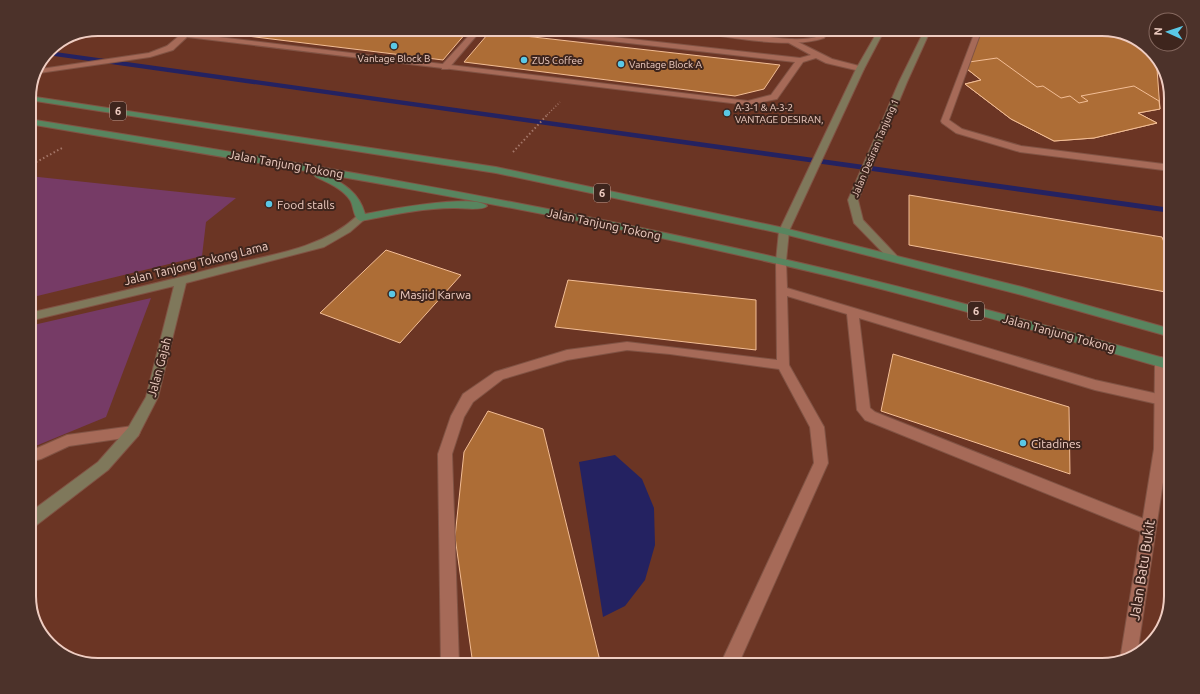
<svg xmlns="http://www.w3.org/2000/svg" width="1200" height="694" font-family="Ubuntu,sans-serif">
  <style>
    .green { fill: #763b66 }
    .water { fill: #242261 }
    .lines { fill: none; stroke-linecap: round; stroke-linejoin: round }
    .stream { fill: #242261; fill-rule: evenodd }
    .building { fill: #ad6d36; stroke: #f3be96 }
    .lane-casing { stroke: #815344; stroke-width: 2 }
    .street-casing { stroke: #815344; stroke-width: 2 }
    .secondary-casing { stroke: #815344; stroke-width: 2 }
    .primary-casing { stroke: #815344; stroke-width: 2 }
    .path-far1 { stroke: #a47668; stroke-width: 1.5; stroke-dasharray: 1 2; stroke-linecap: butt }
    .path { stroke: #a47668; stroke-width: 2; stroke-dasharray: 1.5 2.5; stroke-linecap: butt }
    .lane { fill: #a66a58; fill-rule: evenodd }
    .street { fill: #a66a58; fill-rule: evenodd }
    .secondary { fill: #7f785b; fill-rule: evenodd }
    .primary { fill: #58855f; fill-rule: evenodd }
    .poi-dot { fill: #5ac8e6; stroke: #3e251d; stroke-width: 1.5 }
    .labels { text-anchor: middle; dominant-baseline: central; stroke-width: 4; stroke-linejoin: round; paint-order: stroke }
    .far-poi-label { font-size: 10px; fill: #efcdc2; stroke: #3e251d; text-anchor: start }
    .far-street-label { font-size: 10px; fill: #efcdc2; stroke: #3e251d }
    .shield { fill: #3e251d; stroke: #ba9b90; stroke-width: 1 }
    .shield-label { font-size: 11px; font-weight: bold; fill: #efcdc2 }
    .street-label { font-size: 12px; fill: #efcdc2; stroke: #3e251d }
    .poi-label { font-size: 12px; fill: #efcdc2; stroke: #3e251d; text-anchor: start }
    .near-street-label { font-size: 14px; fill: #efcdc2; stroke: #3e251d }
    .rim { fill: none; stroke: #efcdc2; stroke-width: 2 }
  </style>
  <rect width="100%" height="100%" fill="#6b3524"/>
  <g class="green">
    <polygon points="29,176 236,198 206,222 202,256 29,298"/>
    <polygon points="151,298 106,417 38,445 29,446 29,326"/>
  </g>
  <polygon class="water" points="615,455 642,479 654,508 655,545 645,580 625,606 603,617 579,462"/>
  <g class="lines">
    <polygon class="stream" points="48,51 1171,208 1171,213 47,55"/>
  </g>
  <g class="building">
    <polygon points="199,29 463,29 466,33 443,60 198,30"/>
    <polygon points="752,29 800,29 785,32"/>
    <polygon points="980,29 1102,29 1136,38 1162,63 1164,70 1157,69 1160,109 1138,113 1157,123 1094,138 1054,141 1011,119 965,84 981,80 967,69"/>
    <polygon points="498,33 780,65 764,89 735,96 464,62 487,35"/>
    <polygon points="997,58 1037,87 1043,86 1061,98 1070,96 1079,103 1088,101 1081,96 1134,86 1159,101 1160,109 1138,113 1157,123 1094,138 1054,141 1011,119 965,84 981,80 967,69 969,62"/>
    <polygon points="909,195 1162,237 1171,260 1171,293 909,245"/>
    <polygon points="386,250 461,275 400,343 320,313"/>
    <polygon points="568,280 756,300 756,350 555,327"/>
    <polygon points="893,354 1069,407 1070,474 881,411"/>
    <polygon points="488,411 543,429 601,665 473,665 455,537 464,452"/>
  </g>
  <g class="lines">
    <g class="lane-casing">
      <g id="lane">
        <polygon points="189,29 197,29 187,36 183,36 183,34"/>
        <polygon points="475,29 482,29 448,69 442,69 442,65"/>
        <path d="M684 29C713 29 741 35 770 37 786 39 804 41 820 36L824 29H830L824 38C790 50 724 36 687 31Z"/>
        <polygon points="976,29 982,29 949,120 962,129 1021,146 1171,165 1171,171 1020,152 956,133 942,123 941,121"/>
        <polygon points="781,258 785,259 786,261 787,288 1095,380 1167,396 1168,400 1167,404 1162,405 1095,390 859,318 870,408 875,412 1154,523 1156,528 1154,533 1149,535 1144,533 865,420 857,410 847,314 787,296 789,365 824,427 828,463 738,665 720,665 814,463 810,427 779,369 670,354 627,350 567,360 503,379 473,402 464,417 452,454 459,665 441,665 438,454 451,416 463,394 495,372 567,350 627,342 777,360 776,261 777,259"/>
        <polygon points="133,426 138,428 140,432 138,436 69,446 41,459 29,462 29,450 35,449 67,435"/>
      </g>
    </g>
    <g class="street-casing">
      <g id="street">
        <polygon points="129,29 150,29 185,33 748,101 771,95 795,62 523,31 520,29 542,29 800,58 811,55 789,43 789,39 792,39 832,59 863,67 864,69 860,71 826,63 816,58 803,62 777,99 748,105 187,37 173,50 150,57 39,73 41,69 149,53 167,46 179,36 132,31"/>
        <polygon points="1161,357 1165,359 1167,362 1168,449 1137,655 1120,660 1154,449 1155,362 1157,359"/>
      </g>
    </g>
    <g class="secondary-casing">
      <g id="secondary">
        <polygon points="879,29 885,29 864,69 789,231 786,261 785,263 777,263 776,261 779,231 856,69"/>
        <polygon points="925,29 931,29 907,82 858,200 863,220 899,258 898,260 890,260 854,223 848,200 899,82"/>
        <path d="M361 215 366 218 350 232 324 247 186 283 158 397 138 436 108 470 34 527 29 529V513L98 462 128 428 146 397 174 286 29 321V313C94 298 159 283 223 266 269 255 322 249 357 216Z"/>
      </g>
    </g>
    <g class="primary-casing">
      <g id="primary">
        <polygon points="29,96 496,167 784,228 1022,287 1171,329 1171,337 1022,295 784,234 496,173 29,100"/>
        <path d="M29 119C280 159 531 201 779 258 911 288 1041 324 1171 360V370C1058 337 944 304 829 276 662 236 493 203 324 174 343 183 359 192 365 214 384 210 475 193 487 206 482 211 461 208 454 208 423 208 391 215 361 221 353 219 354 206 350 200 342 188 328 183 316 177L314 175 317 173 29 124Z"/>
      </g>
    </g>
    <polyline class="path-far1" points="547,115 560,102"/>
    <g class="path">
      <polyline points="513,152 548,114"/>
      <polyline points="29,166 62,148"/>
    </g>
    <use href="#lane" class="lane"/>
    <use href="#street" class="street"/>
    <use href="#secondary" class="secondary"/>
    <use href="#primary" class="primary"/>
  </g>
  <g class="poi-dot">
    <circle cx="394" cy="46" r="4"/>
    <circle cx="524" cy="60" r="4"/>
    <circle cx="621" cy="64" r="4"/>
    <circle cx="727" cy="113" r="4"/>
    <circle cx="269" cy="204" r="4"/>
    <circle cx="392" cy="294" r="4"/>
    <circle cx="1023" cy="443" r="4"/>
  </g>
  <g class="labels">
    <g class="far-poi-label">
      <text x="394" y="58" text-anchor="middle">Vantage Block B</text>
      <text x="532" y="60">ZUS Coffee</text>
      <text x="629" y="64">Vantage Block A</text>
      <text x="735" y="107">A-3-1 &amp; A-3-2<tspan x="735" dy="12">VANTAGE DESIRAN,</tspan></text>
    </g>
    <g class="far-street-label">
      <text transform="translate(875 148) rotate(-67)">Jalan Desiran Tanjung 1</text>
    </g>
    <g class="shield">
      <rect x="110" y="102" width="16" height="18" rx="3"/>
      <rect x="594" y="184" width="16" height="18" rx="3"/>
      <rect x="968" y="302" width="16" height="18" rx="3"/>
    </g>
    <g class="shield-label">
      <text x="118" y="111">6</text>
      <text x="602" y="193">6</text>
      <text x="976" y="311">6</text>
    </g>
    <g class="street-label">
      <text transform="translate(286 164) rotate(10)">Jalan Tanjung Tokong</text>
      <text transform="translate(604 224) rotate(12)">Jalan Tanjung Tokong</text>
      <text transform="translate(196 263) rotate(-14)">Jalan Tanjong Tokong Lama</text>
      <text transform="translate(1059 333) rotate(15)">Jalan Tanjung Tokong</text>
      <text transform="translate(159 367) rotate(-75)">Jalan Gajah</text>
    </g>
    <g class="poi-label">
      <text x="277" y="204">Food stalls</text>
      <text x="400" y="294">Masjid Karwa</text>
      <text x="1031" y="443">Citadines</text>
    </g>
    <g class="near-street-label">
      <text transform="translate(1142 570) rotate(-81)">Jalan Batu Bukit</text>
    </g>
  </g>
  <path d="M0 0H1200V694H0ZM98 36H1102A62 62 0 0 1 1164 98V596A62 62 0 0 1 1102 658H98A62 62 0 0 1 36 596V98A62 62 0 0 1 98 36Z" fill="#4c322a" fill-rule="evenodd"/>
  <path class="rim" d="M98 36H1102A62 62 0 0 1 1164 98V596A62 62 0 0 1 1102 658H98A62 62 0 0 1 36 596V98A62 62 0 0 1 98 36Z"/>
  <g transform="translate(1168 32) rotate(273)"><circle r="19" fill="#3e251d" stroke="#85685f"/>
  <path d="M0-3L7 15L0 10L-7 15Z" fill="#5ac8e6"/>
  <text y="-6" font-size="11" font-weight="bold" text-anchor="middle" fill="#efcdc2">N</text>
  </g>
</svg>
